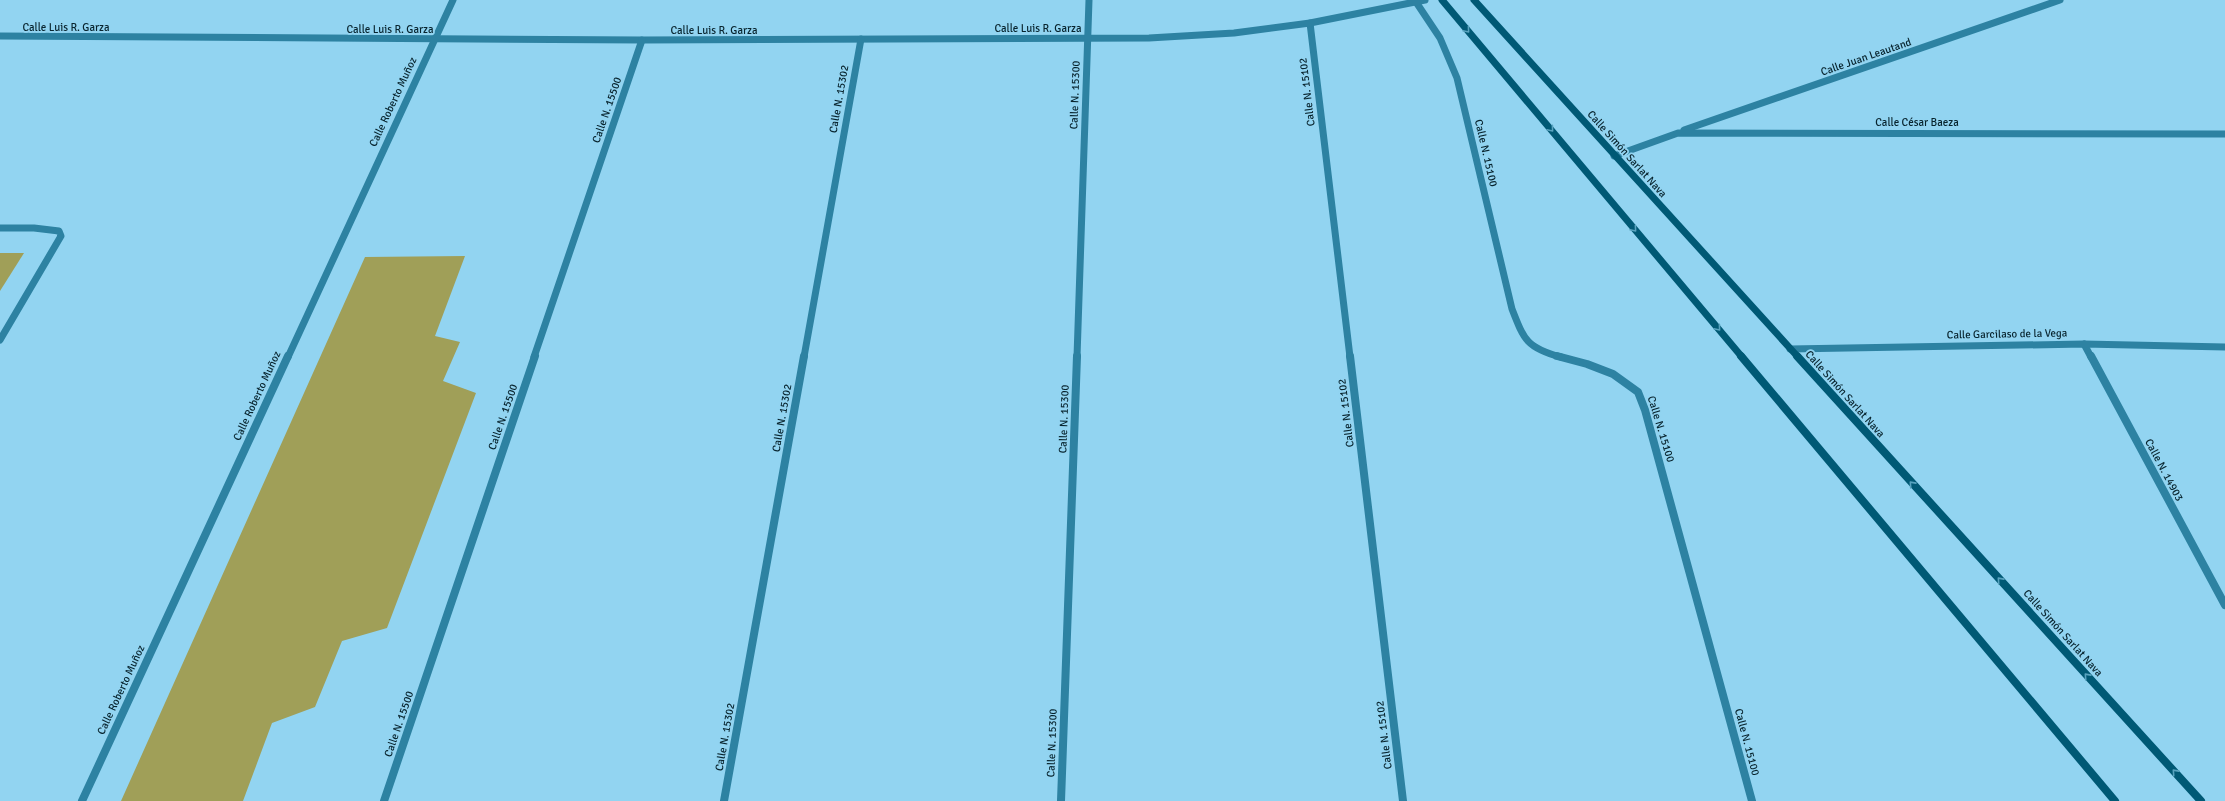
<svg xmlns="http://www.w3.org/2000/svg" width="2225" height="801" font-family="Signika,sans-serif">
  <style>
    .green { fill: #a09f58 }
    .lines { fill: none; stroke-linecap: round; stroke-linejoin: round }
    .street-far1 { stroke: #2d82a2; stroke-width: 7 }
    .street { stroke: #2d82a2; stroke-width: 8 }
    .secondary-far1 { stroke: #005975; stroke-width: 7 }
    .secondary { stroke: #005975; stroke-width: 8 }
    .oneway { stroke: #58a3bf }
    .labels { text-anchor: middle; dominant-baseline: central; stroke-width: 3.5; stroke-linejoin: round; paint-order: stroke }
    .street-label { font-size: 11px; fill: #08242e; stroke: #92d4f1 }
  </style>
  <rect width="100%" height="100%" fill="#92d4f1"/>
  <g class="green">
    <polygon points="0,253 24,253 0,291"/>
    <polygon points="465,256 435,336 460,342 443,381 476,393 387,628 342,641 315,707 272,723 243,801 121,801 365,257"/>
  </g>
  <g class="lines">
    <g class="street-far1">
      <path d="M1416 2 1440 38 1457 78 1512 309C1524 340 1527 348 1561 357"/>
      <polyline points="1310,23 1350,357"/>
      <polyline points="0,36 642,40 1149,38 1234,33 1310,23 1425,0"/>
      <polyline points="1684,130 2060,0"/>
      <polyline points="1614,156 1678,133 2225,134"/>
      <polyline points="0,228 34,228 59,231 61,236 0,340"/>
      <polyline points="2084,344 2091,357"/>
      <polyline points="1790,349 2084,344 2225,347"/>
      <polyline points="288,357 453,0"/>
      <polyline points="534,357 642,40"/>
      <polyline points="804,357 861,39"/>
      <polyline points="1077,357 1089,0"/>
    </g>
    <g class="street">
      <polyline points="1350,356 1403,801"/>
      <polyline points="1557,356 1587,364 1613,374 1638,392 1645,410 1752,801"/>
      <polyline points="2091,356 2225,605"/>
      <polyline points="82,801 288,356"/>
      <polyline points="384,801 535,356"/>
      <polyline points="724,801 804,356"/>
      <polyline points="1061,801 1077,356"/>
    </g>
    <g class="secondary-far1">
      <polyline points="1442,0 1742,357"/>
      <polyline points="1474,0 1798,357"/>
    </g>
    <g class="secondary">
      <polyline points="1741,356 2115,801"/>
      <polyline points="1797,356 2201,801"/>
    </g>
  </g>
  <defs><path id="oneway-chevron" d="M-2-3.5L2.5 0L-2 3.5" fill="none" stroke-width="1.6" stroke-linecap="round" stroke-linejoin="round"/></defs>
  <g class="oneway">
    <use href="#oneway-chevron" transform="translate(1467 30) rotate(50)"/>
    <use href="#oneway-chevron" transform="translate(1551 129) rotate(50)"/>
    <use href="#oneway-chevron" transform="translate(1634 229) rotate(50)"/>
    <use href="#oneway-chevron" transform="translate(1718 328) rotate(50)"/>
    <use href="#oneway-chevron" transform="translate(1912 484) rotate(-132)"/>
    <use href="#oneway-chevron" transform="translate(2000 580) rotate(-132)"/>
    <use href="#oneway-chevron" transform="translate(2087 676) rotate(-132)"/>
    <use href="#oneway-chevron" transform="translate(2175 772) rotate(-132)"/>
  </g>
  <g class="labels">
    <g class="street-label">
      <text x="66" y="27">Calle Luis R. Garza</text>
      <text x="1038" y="28">Calle Luis R. Garza</text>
      <text x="390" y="29">Calle Luis R. Garza</text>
      <text x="714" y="30">Calle Luis R. Garza</text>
      <text transform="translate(1866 57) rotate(-19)">Calle Juan Leautand</text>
      <text transform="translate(1307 92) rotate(-97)">Calle N. 15102</text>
      <text transform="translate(1075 95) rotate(-88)">Calle N. 15300</text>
      <text transform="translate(839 99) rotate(-80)">Calle N. 15302</text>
      <text transform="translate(393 102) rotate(-65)">Calle Roberto Muñoz</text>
      <text transform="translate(607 110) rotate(-71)">Calle N. 15500</text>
      <text x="1917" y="122">Calle César Baeza</text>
      <text transform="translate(1486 153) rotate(77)">Calle N. 15100</text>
      <text transform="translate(1627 154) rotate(48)">Calle Simón Sarlat Nava</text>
      <text transform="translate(2007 334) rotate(-1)">Calle Garcilaso de la Vega</text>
      <text transform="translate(1845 394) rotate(48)">Calle Simón Sarlat Nava</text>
      <text transform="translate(257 396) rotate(-65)">Calle Roberto Muñoz</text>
      <text transform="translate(1346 413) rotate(-97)">Calle N. 15102</text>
      <text transform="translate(503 417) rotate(-71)">Calle N. 15500</text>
      <text transform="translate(782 418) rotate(-80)">Calle N. 15302</text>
      <text transform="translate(1064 419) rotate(-88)">Calle N. 15300</text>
      <text transform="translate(1661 429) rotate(73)">Calle N. 15100</text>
      <text transform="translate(2164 470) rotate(62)">Calle N. 14903</text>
      <text transform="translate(2063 633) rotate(48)">Calle Simón Sarlat Nava</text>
      <text transform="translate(121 690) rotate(-65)">Calle Roberto Muñoz</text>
      <text transform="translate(399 724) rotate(-71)">Calle N. 15500</text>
      <text transform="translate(1384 735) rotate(-97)">Calle N. 15102</text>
      <text transform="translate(725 737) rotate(-80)">Calle N. 15302</text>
      <text transform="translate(1747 742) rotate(75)">Calle N. 15100</text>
      <text transform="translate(1052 743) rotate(-88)">Calle N. 15300</text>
    </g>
  </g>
</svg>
